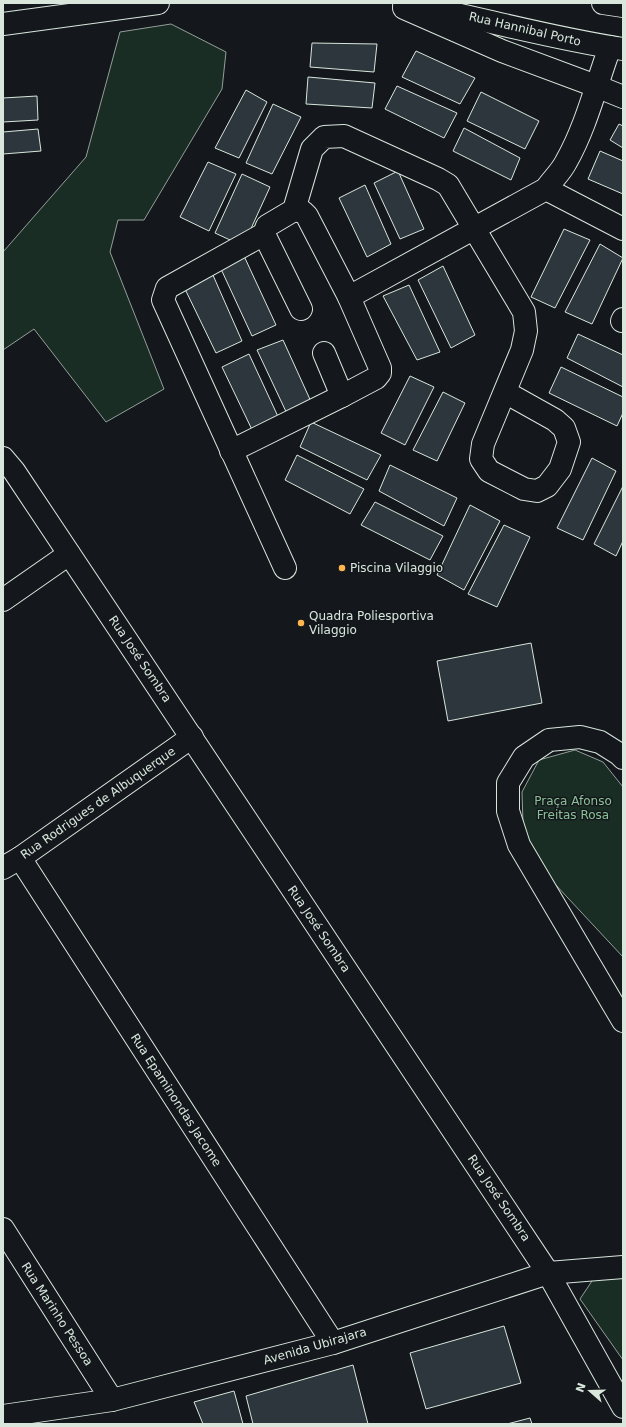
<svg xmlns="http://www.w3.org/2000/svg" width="626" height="1427" font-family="'DejaVu Sans',sans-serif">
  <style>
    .green { fill: #1a2d24; stroke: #939e99 }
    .building { fill: #2c363c; stroke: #d8e6dc }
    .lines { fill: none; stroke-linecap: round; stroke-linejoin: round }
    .minor-casing { stroke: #d8e6dc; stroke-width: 24 }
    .major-casing { stroke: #d8e6dc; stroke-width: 24 }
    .minor { stroke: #14181c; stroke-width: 22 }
    .major { stroke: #14181c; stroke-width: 22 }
    .poi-dot { fill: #ffb74d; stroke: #14181c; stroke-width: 1.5 }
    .labels { text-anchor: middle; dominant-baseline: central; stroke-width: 3; stroke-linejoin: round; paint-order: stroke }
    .street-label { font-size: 12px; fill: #d8e6dc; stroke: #14181c }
    .poi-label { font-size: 12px; fill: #d8e6dc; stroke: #14181c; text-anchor: start }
    .park-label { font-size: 12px; fill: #8ac095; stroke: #14181c }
  </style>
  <rect width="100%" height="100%" fill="#14181c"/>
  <g class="green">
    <polygon points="171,24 226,52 222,89 144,220 118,220 110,252 164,389 106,422 34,329 3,350 3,252 86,157 120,32"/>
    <polygon points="575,750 603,762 623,787 623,957 540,868 523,824 522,792 539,760"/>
    <polygon points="596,1275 623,1275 623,1360 580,1299"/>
  </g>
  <g class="building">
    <polygon points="312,43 377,44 374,72 310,67"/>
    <polygon points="416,51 475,78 460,104 402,77"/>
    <polygon points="308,77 375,83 372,108 306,104"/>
    <polygon points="397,86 457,113 444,138 385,109"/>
    <polygon points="246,90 267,102 239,158 215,148"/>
    <polygon points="481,92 539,121 525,149 467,121"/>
    <polygon points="37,96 38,120 3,122 3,98"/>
    <polygon points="273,104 301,117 272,174 246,163"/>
    <polygon points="619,124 623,126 623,148 610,140"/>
    <polygon points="464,128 520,158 511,180 453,151"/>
    <polygon points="38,129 41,151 3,154 3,132"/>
    <polygon points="600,151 623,161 623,194 588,179"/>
    <polygon points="208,162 236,174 209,231 180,217"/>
    <polygon points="398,171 424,229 400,239 374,183"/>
    <polygon points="242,174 270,187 243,246 215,233"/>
    <polygon points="365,185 391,244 367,257 339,198"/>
    <polygon points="564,229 590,240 555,308 531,297"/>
    <polygon points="600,244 623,258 592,324 565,312"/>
    <polygon points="244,256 276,325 252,336 221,269"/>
    <polygon points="443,266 475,335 451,348 418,280"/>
    <polygon points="212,273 242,341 216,353 184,287"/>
    <polygon points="409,285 440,352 417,360 383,296"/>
    <polygon points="578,334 623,355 623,387 567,358"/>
    <polygon points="283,340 313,406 289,418 257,350"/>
    <polygon points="249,354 281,423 255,436 222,367"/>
    <polygon points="561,367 623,397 623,413 617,426 549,393"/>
    <polygon points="410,376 434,387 405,445 381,433"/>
    <polygon points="443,392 465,403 437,461 413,450"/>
    <polygon points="311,422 381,455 367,480 300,447"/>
    <polygon points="297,455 364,489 350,514 285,480"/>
    <polygon points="592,458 616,471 583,540 557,528"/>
    <polygon points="390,465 457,498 444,526 379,491"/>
    <polygon points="623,486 623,541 616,556 594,544"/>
    <polygon points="375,502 443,536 430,560 361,525"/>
    <polygon points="470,505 500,521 464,590 437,575"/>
    <polygon points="504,525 530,537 497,607 468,594"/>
    <polygon points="531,643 542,703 448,721 437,661"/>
    <polygon points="504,1326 521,1383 426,1409 410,1353"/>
    <polygon points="353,1365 368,1424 253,1424 246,1396"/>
    <polygon points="234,1391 243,1424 203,1424 194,1402"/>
    <polygon points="530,1418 532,1424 507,1424"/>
  </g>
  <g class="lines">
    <g class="minor-casing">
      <g id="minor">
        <polyline points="404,8 502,51 596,86 623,97"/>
        <polyline points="546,189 623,229"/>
        <polyline points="294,210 303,212 307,216 349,297 380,368 380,373 376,378 342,396 324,353"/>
        <polyline points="264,234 167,288 163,300 285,568"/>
        <path d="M349 297 546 189C552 180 561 172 566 162 586 127 596 85 610 47"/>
        <polyline points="301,309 264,234 267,226 294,210 312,149 324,137 344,136 438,179 448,185 524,312 526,331 522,350 483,444 481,459 489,471 524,489 537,491 547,486 560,469 569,442 564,428 555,420 505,392"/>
        <polyline points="622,321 623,319"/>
        <polyline points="231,451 342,396"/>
        <polyline points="3,458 14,471 548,1273 623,1407"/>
        <polyline points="3,600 69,554"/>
        <polyline points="623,758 619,754 600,742 580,737 549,740 524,757 508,783 508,811 519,845 623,1021"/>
        <polyline points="20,858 333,1343"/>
        <polyline points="3,868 20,858 192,737"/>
        <polyline points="3,1229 112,1400"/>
        <polyline points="3,1416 112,1400 333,1343 548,1273 623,1267"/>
      </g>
    </g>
    <g class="major-casing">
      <g id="major">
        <path d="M404 3C477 17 549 38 623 49"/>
        <polyline points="603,3 623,6"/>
        <polyline points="3,24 158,3"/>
      </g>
    </g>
    <use href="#minor" class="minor"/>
    <use href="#major" class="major"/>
  </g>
  <g class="poi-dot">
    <circle cx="342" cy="568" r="4"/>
    <circle cx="301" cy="623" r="4"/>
  </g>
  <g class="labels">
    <g class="street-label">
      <text transform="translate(525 29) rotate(13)">Rua Hannibal Porto</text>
      <text transform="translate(140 659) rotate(56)">Rua José Sombra</text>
      <text transform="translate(98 803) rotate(-35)">Rua Rodrigues de Albuquerque</text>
      <text transform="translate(319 929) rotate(56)">Rua José Sombra</text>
      <text transform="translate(176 1100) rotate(57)">Rua Epaminondas Jacome</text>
      <text transform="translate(499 1198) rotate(56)">Rua José Sombra</text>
      <text transform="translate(57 1314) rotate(57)">Rua Marinho Pessoa</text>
      <text transform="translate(315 1346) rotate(-16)">Avenida Ubirajara</text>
    </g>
    <g class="poi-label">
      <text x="350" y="568">Piscina Vilaggio</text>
      <text x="309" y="616">Quadra Poliesportiva<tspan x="309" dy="14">Vilaggio</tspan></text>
    </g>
    <g class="park-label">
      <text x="573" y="801">Praça Afonso<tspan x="573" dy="14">Freitas Rosa</tspan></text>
    </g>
  </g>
  <rect width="626" height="1427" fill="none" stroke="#d8e6dc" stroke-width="8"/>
  <g transform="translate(590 1391) rotate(290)" stroke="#14181c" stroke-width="3" paint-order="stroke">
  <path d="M0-3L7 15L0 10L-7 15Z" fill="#d8e6dc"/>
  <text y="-6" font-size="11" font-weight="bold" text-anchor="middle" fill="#d8e6dc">N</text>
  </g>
</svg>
